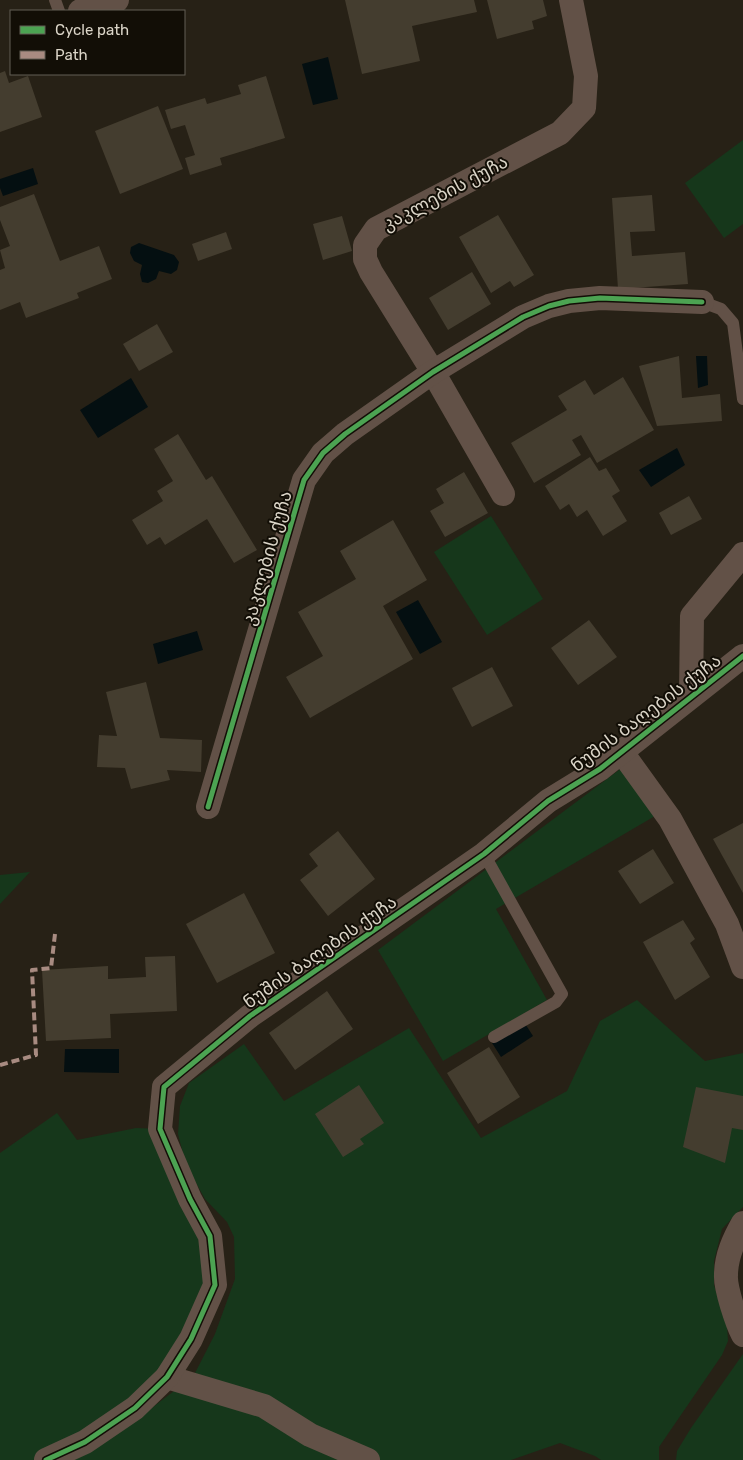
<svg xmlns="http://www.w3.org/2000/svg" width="743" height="1460" font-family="Rubik,'Noto Sans Georgian',sans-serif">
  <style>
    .green { fill: #16371b }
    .water { fill: #040f11 }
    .building { fill: #443d2f }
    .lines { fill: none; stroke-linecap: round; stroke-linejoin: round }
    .lane { stroke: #625147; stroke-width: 12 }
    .street { stroke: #625147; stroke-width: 24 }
    .quiet { stroke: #a88b81; stroke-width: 4; stroke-dasharray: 8 4; stroke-linecap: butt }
    .cycleway-casing { stroke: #120e06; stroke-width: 8 }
    .cycleway { stroke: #4ca352; stroke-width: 5 }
    .labels { text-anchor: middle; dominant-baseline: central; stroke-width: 4; stroke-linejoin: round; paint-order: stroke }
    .street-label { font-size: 18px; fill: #dbd5c8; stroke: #120e06 }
  </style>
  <rect width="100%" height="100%" fill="#272116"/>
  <g class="green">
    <polygon points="743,140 743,224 724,238 685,183"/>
    <polygon points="491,516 543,599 487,635 434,552"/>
    <polygon points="623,767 655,816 496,909 547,1000 443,1061 378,950"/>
    <polygon points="30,872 0,904 0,875"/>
    <polygon points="637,1000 705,1061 743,1053 743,1207 722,1229 714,1261 714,1285 727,1326 728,1341 722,1355 659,1447 659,1460 601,1460 595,1456 560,1443 511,1460 380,1460 195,1373 215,1334 235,1279 234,1237 227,1222 205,1199 186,1165 178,1134 180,1106 189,1083 244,1044 284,1101 409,1028 481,1138 567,1091 600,1021"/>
    <polygon points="57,1113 77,1140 136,1128 160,1129 215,1285 167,1377 46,1460 0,1460 0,1153"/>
    <polygon points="743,1354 743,1460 676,1460 677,1451 691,1428"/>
    <polygon points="178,1388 260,1411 349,1460 73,1460 124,1429"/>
  </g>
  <g class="water">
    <polygon points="328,57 338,99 313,105 302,64"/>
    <polygon points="33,168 38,184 3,196 0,188 0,179"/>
    <polygon points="139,243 174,255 179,262 177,270 171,274 159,271 156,279 148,283 142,282 140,274 142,265 134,261 130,253 131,247"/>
    <polygon points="696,356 707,356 708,385 698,388"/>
    <polygon points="131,378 148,407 98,438 80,410"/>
    <polygon points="677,448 685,465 651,487 639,470"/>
    <polygon points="418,600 442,642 420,654 396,612"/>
    <polygon points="197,631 203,650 158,664 153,644"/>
    <polygon points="524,1022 533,1036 501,1057 492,1043"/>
    <polygon points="65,1049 119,1049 119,1073 64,1072"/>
  </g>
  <g class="building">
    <polygon points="345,0 474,0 477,12 412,26 420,61 362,74"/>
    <polygon points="487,0 543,0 547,16 532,21 534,29 497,39"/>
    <polygon points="5,71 9,83 28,76 42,117 0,132 0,73"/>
    <polygon points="266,76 285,138 220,158 222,165 190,175 185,158 195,155 185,125 171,129 165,110 205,98 207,104 241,94 238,85"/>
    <polygon points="158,106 183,169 120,194 95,131"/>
    <polygon points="34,194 60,261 99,246 112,279 77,293 79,298 26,318 20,302 0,310 0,270 5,268 0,250 10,246 0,220 0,207"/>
    <polygon points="652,195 655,231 630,232 632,256 685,252 688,284 618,289 612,198"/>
    <polygon points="498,215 534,275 514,287 510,281 491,293 459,237"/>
    <polygon points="342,216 352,251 323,260 313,224"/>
    <polygon points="226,232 232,249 198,261 192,244"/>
    <polygon points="472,272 491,304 448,330 429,298"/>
    <polygon points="157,324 173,352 139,371 123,344"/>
    <polygon points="679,356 682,398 720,394 722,421 657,426 639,366"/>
    <polygon points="623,377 654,430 597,463 581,435 572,440 581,455 534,483 511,443 567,410 558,396 585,380 594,395"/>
    <polygon points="178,434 206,480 212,476 257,550 234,563 207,519 165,545 160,537 147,545 132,520 163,501 157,491 173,481 154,449"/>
    <polygon points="590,457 599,471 606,468 620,491 612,496 627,521 603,536 587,510 577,517 569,504 560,510 545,486"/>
    <polygon points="464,472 488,513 445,537 430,511 444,503 436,489"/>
    <polygon points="689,496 702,519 671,535 659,513"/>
    <polygon points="393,520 427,580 383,606 413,659 310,718 286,677 323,656 298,612 356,579 340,551"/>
    <polygon points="589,620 617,657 578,685 551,648"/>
    <polygon points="492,667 513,706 472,727 452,688"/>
    <polygon points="146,682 160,738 202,740 201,772 167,770 170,780 131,789 125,768 97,767 99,735 117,736 106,692"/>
    <polygon points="743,823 743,893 713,839"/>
    <polygon points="338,831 375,879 328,916 300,880 318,866 309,854"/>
    <polygon points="653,849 674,883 640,904 618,871"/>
    <polygon points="244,893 275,953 217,983 186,924"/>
    <polygon points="683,920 695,939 690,943 710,977 675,1000 643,942"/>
    <polygon points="175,956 177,1011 110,1014 111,1038 46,1041 42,970 108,966 108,979 146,977 145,957"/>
    <polygon points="327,991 353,1029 295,1070 269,1033"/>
    <polygon points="489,1047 520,1097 478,1124 447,1073"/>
    <polygon points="359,1085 384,1123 360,1139 364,1144 343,1157 315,1114"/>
    <polygon points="696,1087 743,1096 743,1130 732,1128 725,1163 683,1147"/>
  </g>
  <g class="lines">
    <g class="lane">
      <polyline points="55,0 59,11"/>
      <polyline points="702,302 721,309 733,323 743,399"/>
      <polyline points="484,854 562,994 556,1002 494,1037"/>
    </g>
    <g class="street">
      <polyline points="80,11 117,0"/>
      <polyline points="503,494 433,372 371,272 365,259 365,245 376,229 560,133 584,108 586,76 571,0"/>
      <polyline points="691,695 692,616 743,554"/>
      <polyline points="621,751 670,819 727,924 743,967"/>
      <polyline points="208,807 304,480 323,453 345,434 433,372 523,317 549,306 569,301 600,298 702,302"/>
      <path d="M743 1223C734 1239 726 1256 726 1275 725 1288 737 1323 743 1335"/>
      <polyline points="167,1377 264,1406 310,1435 368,1460"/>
      <polyline points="46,1460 85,1442 135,1408 167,1377 191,1339 215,1285 210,1236 190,1199 160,1129 164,1087 250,1016 484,854 548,801 600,769 743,656"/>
    </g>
    <polyline class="quiet" points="0,1065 36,1055 32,970 51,968 55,934"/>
    <g class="cycleway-casing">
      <g id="cycleway">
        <polyline points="208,807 304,480 323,453 345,434 433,372 523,317 549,306 569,301 600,298 702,302"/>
        <polyline points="46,1460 85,1442 135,1408 167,1377 191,1339 215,1285 210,1236 190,1199 160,1129 164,1087 250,1016 484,854 548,801 600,769 743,656"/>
      </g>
    </g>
    <use href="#cycleway" class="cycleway"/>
  </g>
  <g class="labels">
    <g class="street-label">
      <text transform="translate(445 193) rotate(-28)">კაკლების ქუჩა</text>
      <text transform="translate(267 558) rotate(-74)">კაკლების ქუჩა</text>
      <text transform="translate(646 713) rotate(-37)">ნუშის ბაღების ქუჩა</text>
      <text transform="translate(320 952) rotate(-35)">ნუშის ბაღების ქუჩა</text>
    </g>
  </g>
  <rect x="10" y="10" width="175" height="65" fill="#120e06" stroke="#625e54"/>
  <rect x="20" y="26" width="25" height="8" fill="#4ca352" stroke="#625e54"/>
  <text x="55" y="35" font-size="15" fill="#dbd5c8">Cycle path</text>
  <rect x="20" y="51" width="25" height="8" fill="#a88b81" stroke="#625e54"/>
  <text x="55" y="60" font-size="15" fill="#dbd5c8">Path</text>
</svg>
